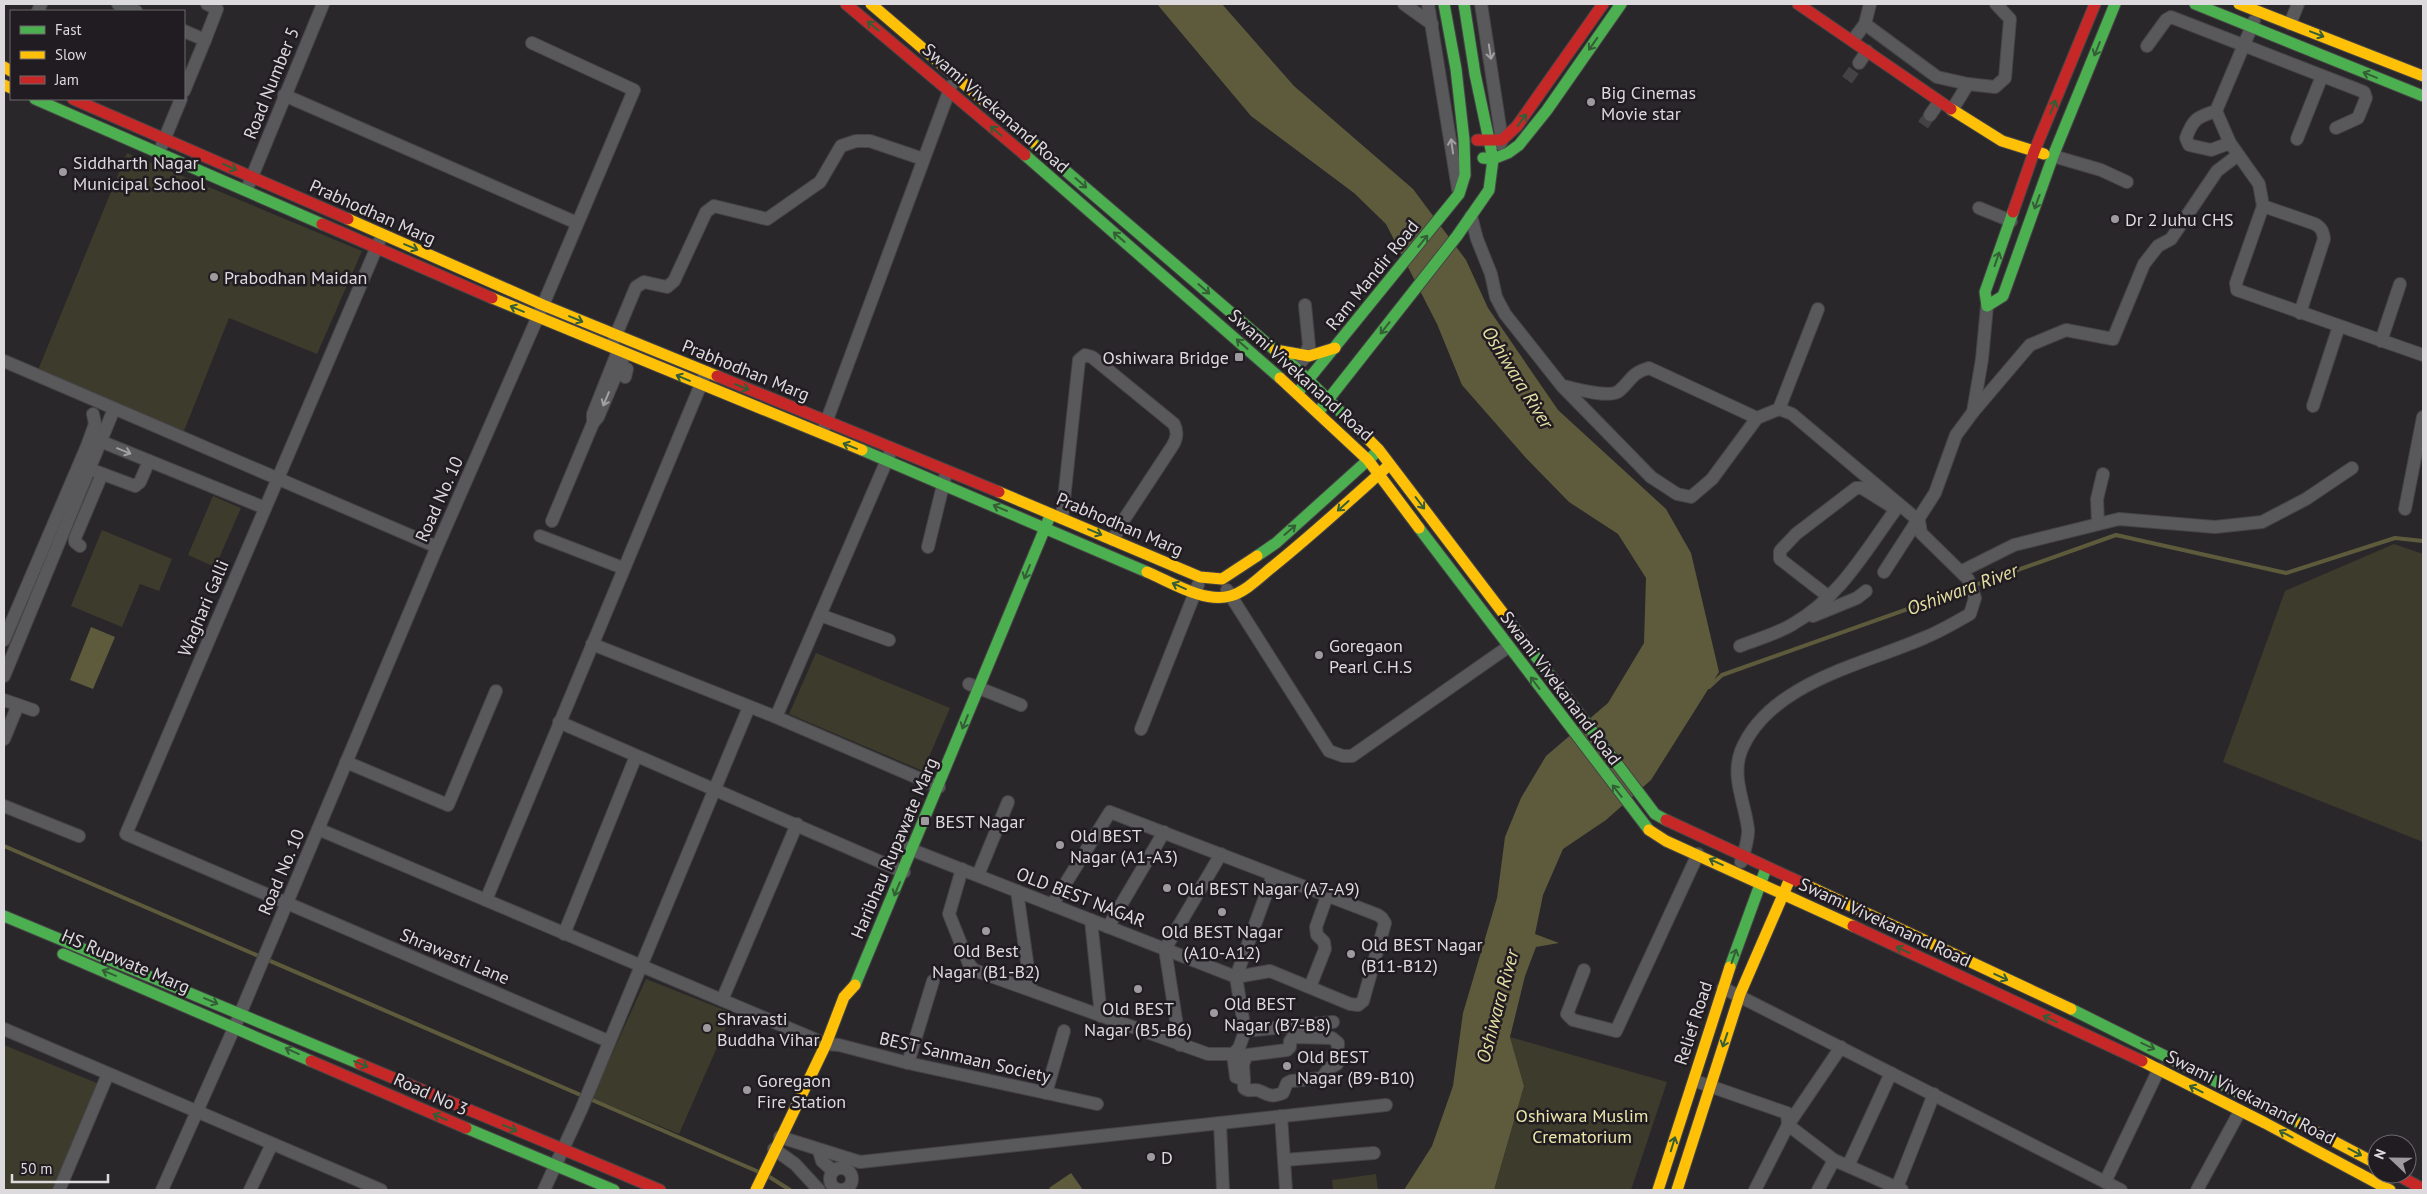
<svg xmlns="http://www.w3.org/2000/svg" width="2427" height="1194" font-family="'PT Sans',sans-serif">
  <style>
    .green { fill: #3c3b2c }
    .water { fill: #5e5b3d }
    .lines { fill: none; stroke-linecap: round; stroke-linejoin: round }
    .stream { stroke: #5e5b3d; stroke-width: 4 }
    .street-tunnel { stroke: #444245; stroke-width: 12; stroke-dasharray: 12 6; stroke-linecap: butt }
    .street-casing { stroke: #464446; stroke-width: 14 }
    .fast-casing { stroke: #464446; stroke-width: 13 }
    .slow-casing { stroke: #464446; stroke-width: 13 }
    .jam-casing { stroke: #464446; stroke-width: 13 }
    .street { stroke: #59585a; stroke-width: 12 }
    .fast { stroke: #4caf50; stroke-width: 11 }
    .slow { stroke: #ffc107; stroke-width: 11 }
    .jam { stroke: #c62828; stroke-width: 11 }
    .oneway { stroke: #345e36 }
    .oneway2 { stroke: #a2a0a3 }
    .poi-dot { fill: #9e9b9f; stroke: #211c21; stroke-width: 2 }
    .labels { text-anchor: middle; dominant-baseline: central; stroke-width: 5; stroke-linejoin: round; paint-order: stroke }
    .street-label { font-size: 18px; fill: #dddade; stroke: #211c21 }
    .poi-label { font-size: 18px; fill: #dddade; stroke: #211c21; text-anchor: start }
    .park-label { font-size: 18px; fill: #ece8aa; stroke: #211c21 }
    .water-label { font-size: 19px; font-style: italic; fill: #e5e0a2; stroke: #211c21 }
  </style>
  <rect width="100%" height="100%" fill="#29272a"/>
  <g class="green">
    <polygon points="127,153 362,251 317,354 229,318 184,431 38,370"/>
    <polygon points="213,496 241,508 215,567 188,555"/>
    <polygon points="102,530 172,559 159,591 140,584 122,627 71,606"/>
    <polygon points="2394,544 2423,554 2423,842 2223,762 2285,591"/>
    <polygon points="816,653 950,708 923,771 789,714"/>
    <polygon points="646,979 732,1013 679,1134 592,1098"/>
    <polygon points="1510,1037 1667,1082 1631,1190 1494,1190 1524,1086"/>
    <polygon points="4,1045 99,1084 55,1190 4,1190"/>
    <polygon points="1376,1174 1378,1190 1333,1190 1332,1180"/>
  </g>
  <g class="water">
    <polygon points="1157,4 1222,4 1294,86 1413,189 1466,260 1488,308 1558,410 1666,509 1691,553 1719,672 1651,780 1606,820 1563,849 1543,895 1535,934 1559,943 1536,947 1525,976 1510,1037 1524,1086 1494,1190 1404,1190 1432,1146 1453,1086 1463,1013 1497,898 1505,837 1521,798 1546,756 1608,703 1644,643 1646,578 1618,534 1569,502 1526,458 1462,385 1437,324 1386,224 1354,193 1251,116"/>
    <polygon points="91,627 115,637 93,689 70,680"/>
    <polygon points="1071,1173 1083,1190 1051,1190 1049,1188"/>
  </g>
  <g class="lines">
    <g class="stream">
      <polyline points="1709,687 1722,675 2116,535 2286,573 2395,538 2423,541"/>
      <polyline points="4,846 759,1172"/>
      <polyline points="768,1176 790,1190"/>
    </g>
    <g class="street-tunnel">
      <polyline points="1847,80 1859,63"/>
      <polyline points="1923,125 1930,115"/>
    </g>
    <g class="street-casing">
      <g id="street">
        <polyline points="118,4 136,11"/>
        <polyline points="1404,4 1432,24"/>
        <polyline points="1428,4 1458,189"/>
        <polyline points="1481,4 1502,140 1500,144"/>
        <polyline points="38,11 41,4"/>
        <polyline points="1865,24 1937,77 1968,84 1995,87 2005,78 2010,19 1996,4"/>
        <polyline points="2290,24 2298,4"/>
        <polyline points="184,31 205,40 184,91"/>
        <polyline points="205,40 217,9 207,4"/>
        <polyline points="1853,40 1865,24 1870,4"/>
        <polyline points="2147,46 2166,20 2171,17 2364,92 2366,98 2358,118 2336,128"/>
        <polyline points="1859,63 1867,51"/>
        <polyline points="284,95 577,223"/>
        <polyline points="1952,110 1968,84"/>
        <polyline points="2216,111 2230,143 2259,184 2263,206 2236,283 2237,290 2423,355"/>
        <polyline points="1930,115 1939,102"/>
        <polyline points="2297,139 2322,76"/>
        <path d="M2230 143 2211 150 2189 145 2186 138C2193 119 2197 117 2216 111L2254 21"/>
        <polyline points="162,145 181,99"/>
        <polyline points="2053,156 2101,170 2127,182"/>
        <polyline points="249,184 323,4"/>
        <path d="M2263 206 2315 224C2322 228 2323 232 2324 239L2300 313"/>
        <polyline points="1979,208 2011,221"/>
        <path d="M1471 216 1477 239 1491 274 1496 297 1505 314 1562 386 1651 477 1677 494 1691 497 1712 479 1757 418 1779 409 1792 414 1919 521 1921 533 1968 579 1975 598 1970 614C1956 622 1941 631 1926 637 1866 664 1769 682 1741 751 1731 777 1745 803 1748 829 1749 838 1744 853 1741 862"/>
        <polyline points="379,242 126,834 608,1041"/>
        <polyline points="2381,341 2400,284"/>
        <polyline points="613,342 636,287 644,282 667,287 674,281 706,212 714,206 767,219 820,182 841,146 856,141 870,141 923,159"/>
        <polyline points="618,351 593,414 593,423 598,417 625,354"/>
        <polyline points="4,361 437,547"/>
        <polyline points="1302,361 1309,346 1305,305"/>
        <polyline points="620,366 627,369 625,377"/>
        <path d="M1562 386C1574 388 1609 399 1619 391 1631 381 1631 373 1649 368L1757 418"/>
        <polyline points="2313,406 2339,326"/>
        <polyline points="1779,409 1818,309"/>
        <polyline points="1973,412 2030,345 2066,330 2113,339 2144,264 2158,246 2171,239 2217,171 2238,155"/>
        <polyline points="824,428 951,86"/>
        <polyline points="100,441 265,508"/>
        <polyline points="95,471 135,486 140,482 149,461"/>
        <polyline points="2405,509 2423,417"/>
        <path d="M1062 518 1079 360 1085 355 1092 357 1174 424C1178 432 1177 438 1173 445L1123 521 1113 540"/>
        <polyline points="552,521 593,423"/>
        <polyline points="2098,523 2097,499 2103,474"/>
        <polyline points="540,536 623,568"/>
        <polyline points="80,546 75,542 75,538 102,474"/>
        <polyline points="928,547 945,477"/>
        <polyline points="1962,571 2014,545 2119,519 2215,527 2262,522 2306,499 2352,468"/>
        <polyline points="1884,572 1935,493 1956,435 1973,412 1982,359 1987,306"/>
        <polyline points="1227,590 1329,751 1343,756 1352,756 1508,647"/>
        <polyline points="1829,597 1780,559 1780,551 1796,534 1856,488 1862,488 1894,508"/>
        <polyline points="820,615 889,640"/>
        <polyline points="1813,616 1857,598 1866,591"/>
        <polyline points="4,640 87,446 95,424 93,414"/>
        <polyline points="592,644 776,717 939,787"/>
        <path d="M1740 646C1757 639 1777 634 1793 624 1841 597 1867 548 1899 505"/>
        <polyline points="4,676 114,409"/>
        <polyline points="969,684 1021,705"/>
        <polyline points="4,700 33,710"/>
        <polyline points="776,717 890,453"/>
        <polyline points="559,722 904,872"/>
        <polyline points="1141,729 1198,585"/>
        <polyline points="4,739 18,705"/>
        <polyline points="346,762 448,805 496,691"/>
        <polyline points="4,806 79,836"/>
        <polyline points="318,829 826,1044 839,1045 908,1063 1097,1104"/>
        <polyline points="902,846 1236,977"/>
        <polyline points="962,869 949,914 969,964 974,970 1208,1054 1233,1054 1239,1048 1245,1031"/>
        <polyline points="978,875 1008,802"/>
        <polyline points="1273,875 1236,977 1245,1031 1333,1022"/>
        <polyline points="1017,891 1031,990"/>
        <polyline points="486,900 704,377"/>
        <polyline points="1052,905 1110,812 1378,915 1382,918 1385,923 1363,1001 1358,1005 1350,1004 1270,971 1236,977"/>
        <polyline points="1091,920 1101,1016"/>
        <polyline points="1108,927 1164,832"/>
        <polyline points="564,934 636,756"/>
        <polyline points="1584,970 1567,1014 1573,1020 1616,1031 1698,854"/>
        <polyline points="1310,987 1325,949 1324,942 1317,935 1316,927 1327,896"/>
        <polyline points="1723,988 2121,1190"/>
        <polyline points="722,1000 797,824"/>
        <polyline points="4,1029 381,1190"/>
        <polyline points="1180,1045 1165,949 1221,854"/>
        <path d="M1233 1054 1236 1077 1244 1080V1088C1250 1093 1254 1088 1260 1091 1270 1096 1272 1097 1283 1093L1287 1083 1291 1081 1322 1078 1329 1068 1337 1064 1338 1043 1332 1038 1293 1037 1290 1041V1047L1287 1050 1247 1055 1243 1064 1244 1080"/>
        <polyline points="908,1063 933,981"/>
        <polyline points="1701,1083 1787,1113 1788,1125 1834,1160"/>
        <polyline points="1046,1093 1064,1031"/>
        <polyline points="1281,1116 1286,1190"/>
        <polyline points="1220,1123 1223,1190"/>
        <polyline points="780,1137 860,1162 1386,1105"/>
        <polyline points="774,1149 795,1164 819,1190"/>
        <polyline points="819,1151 822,1161 833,1171"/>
        <polyline points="1284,1160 1374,1153"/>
        <polyline points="1848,1166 1902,1190"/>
        <circle cx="841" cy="1179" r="11"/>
        <polyline points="2105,1182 2159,1069"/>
        <polyline points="59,1190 108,1074"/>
        <polyline points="162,1190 235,1026 437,547 543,305 634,90 532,43"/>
        <polyline points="250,1190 272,1144"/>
        <polyline points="544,1190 581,1110 749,707"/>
        <polyline points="1755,1190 1788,1125 1841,1047"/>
        <polyline points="1818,1190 1834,1160 1848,1166 1891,1073"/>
        <polyline points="1896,1190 1934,1094"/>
        <polyline points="2197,1190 2240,1111"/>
      </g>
    </g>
    <g class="fast-casing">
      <g id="fast">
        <polyline points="2195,4 2423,96"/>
        <polyline points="35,99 322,224"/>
        <polyline points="1032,142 1298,370 1361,432"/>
        <polyline points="1025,155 1280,378"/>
        <polyline points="1483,158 1493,159 1508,153 1519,145 1547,110 1621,4"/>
        <polyline points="2013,212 1985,292 1987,306 2003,296 2053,156 2115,4"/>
        <polyline points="1299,391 1459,194 1465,175 1464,140 1456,69 1444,4"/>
        <polyline points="1320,410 1457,236 1489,190 1493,159 1475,74 1464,4"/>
        <polyline points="862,450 1147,572"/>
        <polyline points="1419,528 1649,830"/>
        <polyline points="1257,556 1276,543 1378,451"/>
        <polyline points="1506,617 1655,814 1666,820"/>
        <polyline points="4,916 360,1064"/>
        <polyline points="63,954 311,1061"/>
        <polyline points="1730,967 1765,871"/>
        <polyline points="855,985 1050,516"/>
        <polyline points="2071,1009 2301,1124"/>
        <polyline points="466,1128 614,1190"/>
      </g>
    </g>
    <g class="slow-casing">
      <g id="slow">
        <polyline points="871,4 1032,142"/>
        <polyline points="2239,4 2423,76"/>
        <polyline points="4,67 11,71"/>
        <polyline points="4,85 11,88"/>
        <polyline points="1951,109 2002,141 2044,154"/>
        <polyline points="348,219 543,305 717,376"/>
        <polyline points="492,298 862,450"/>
        <polyline points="1275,350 1309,356 1335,348"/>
        <polyline points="1280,378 1368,460 1419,528"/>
        <polyline points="1361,432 1379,450 1506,617"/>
        <polyline points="999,492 1200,577 1222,579 1257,556"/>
        <path d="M1147 572C1171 582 1203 603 1230 596 1245 592 1259 578 1271 568 1311 536 1349 501 1388 466"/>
        <polyline points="1649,830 1666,841 1853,926"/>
        <polyline points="1804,884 2071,1009"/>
        <polyline points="2142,1061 2265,1123 2390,1190"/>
        <polyline points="2301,1124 2377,1164"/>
        <polyline points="756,1190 826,1044 844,997 855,985"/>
        <polyline points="1658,1190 1730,967"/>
        <polyline points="1677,1190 1740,994 1789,881"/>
      </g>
    </g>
    <g class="jam-casing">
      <g id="jam">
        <polyline points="846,4 1025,155"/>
        <polyline points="1798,4 1951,109"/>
        <polyline points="73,99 348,219"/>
        <polyline points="1477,140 1502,140 1517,126 1603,4"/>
        <polyline points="2013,212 2034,152 2095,4"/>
        <polyline points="322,224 492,298"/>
        <polyline points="717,376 999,492"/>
        <polyline points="1666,820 1804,884"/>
        <polyline points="1853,926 2142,1061"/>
        <polyline points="311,1061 466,1128"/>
        <polyline points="360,1064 660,1190"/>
        <polyline points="2396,1174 2423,1189"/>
      </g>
    </g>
    <use href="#street" class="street"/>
    <use href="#fast" class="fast"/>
    <use href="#slow" class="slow"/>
    <use href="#jam" class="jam"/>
  </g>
  <defs><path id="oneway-shaft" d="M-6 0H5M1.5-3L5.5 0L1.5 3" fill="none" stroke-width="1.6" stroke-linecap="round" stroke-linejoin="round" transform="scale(1.25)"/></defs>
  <g class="oneway">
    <use href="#oneway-shaft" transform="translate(873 26) rotate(-140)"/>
    <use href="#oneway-shaft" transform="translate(2317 34) rotate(21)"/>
    <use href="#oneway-shaft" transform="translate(1593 44) rotate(125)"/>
    <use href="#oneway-shaft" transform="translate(2097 49) rotate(112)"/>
    <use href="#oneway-shaft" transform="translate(2370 75) rotate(-158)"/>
    <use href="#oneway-shaft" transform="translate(2053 107) rotate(-68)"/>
    <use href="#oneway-shaft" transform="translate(1522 120) rotate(-54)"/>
    <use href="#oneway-shaft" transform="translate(996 131) rotate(-139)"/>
    <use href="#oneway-shaft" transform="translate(230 167) rotate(24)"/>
    <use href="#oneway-shaft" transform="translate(1081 183) rotate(41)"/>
    <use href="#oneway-shaft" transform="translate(2037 202) rotate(110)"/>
    <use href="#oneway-shaft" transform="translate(1119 237) rotate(-139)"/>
    <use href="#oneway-shaft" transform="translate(1423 241) rotate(-51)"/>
    <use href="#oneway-shaft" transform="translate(411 247) rotate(23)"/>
    <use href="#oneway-shaft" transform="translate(1997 259) rotate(-71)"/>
    <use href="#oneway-shaft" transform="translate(1204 289) rotate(41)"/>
    <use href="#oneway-shaft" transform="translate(517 309) rotate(-157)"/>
    <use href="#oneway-shaft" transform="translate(576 319) rotate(23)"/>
    <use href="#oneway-shaft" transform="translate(1385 328) rotate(128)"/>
    <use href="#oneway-shaft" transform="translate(1242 344) rotate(-139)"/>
    <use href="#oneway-shaft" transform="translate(683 378) rotate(-157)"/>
    <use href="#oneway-shaft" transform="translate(742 387) rotate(22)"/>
    <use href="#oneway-shaft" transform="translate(850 446) rotate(-158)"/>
    <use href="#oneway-shaft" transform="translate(1420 503) rotate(53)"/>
    <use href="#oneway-shaft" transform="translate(1343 506) rotate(138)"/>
    <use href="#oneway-shaft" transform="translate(1000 508) rotate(-157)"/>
    <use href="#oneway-shaft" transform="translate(1290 530) rotate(-41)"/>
    <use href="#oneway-shaft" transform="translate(1095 532) rotate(23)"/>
    <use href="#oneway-shaft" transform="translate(1027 572) rotate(112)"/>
    <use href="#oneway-shaft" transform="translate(1179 586) rotate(-156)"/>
    <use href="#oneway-shaft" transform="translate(1535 683) rotate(-127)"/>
    <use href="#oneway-shaft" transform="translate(965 722) rotate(112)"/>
    <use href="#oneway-shaft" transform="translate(1617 791) rotate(-128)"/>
    <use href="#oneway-shaft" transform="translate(1716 862) rotate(-155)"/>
    <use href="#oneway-shaft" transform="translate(897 889) rotate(113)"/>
    <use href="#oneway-shaft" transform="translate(1903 950) rotate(-155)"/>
    <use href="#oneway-shaft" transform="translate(1734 956) rotate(-71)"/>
    <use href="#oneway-shaft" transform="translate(109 973) rotate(-157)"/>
    <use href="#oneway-shaft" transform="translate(2001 977) rotate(25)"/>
    <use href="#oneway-shaft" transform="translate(211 1001) rotate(23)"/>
    <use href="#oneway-shaft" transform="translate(2050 1019) rotate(-155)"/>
    <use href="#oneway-shaft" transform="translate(1725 1040) rotate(109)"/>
    <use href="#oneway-shaft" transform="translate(2148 1046) rotate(25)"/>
    <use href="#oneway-shaft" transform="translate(292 1051) rotate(-156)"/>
    <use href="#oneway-shaft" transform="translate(361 1064) rotate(23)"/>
    <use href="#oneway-shaft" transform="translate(2196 1089) rotate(-153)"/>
    <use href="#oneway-shaft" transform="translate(440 1117) rotate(-156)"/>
    <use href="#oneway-shaft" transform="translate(510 1128) rotate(23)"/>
    <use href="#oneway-shaft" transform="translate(2286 1134) rotate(-152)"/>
    <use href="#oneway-shaft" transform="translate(1673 1144) rotate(-73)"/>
    <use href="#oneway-shaft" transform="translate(2355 1152) rotate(28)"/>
  </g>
  <g class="oneway2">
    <use href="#oneway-shaft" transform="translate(1490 52) rotate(81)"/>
    <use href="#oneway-shaft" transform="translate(1452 146) rotate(-98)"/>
    <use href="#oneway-shaft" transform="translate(606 399) rotate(113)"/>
    <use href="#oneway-shaft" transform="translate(124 451) rotate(22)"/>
  </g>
  <g class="poi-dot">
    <circle cx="1591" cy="102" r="5"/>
    <circle cx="63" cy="172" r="5"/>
    <circle cx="2115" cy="219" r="5"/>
    <circle cx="214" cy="277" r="5"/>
    <rect x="1234" y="352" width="10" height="10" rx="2.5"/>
    <circle cx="1319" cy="655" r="5"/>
    <rect x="920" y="816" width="10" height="10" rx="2.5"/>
    <circle cx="1060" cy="845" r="5"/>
    <circle cx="1167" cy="888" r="5"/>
    <circle cx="1222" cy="912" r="5"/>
    <circle cx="986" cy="931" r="5"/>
    <circle cx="1351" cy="954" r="5"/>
    <circle cx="1138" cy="989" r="5"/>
    <circle cx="1214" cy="1013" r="5"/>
    <circle cx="707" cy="1028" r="5"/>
    <circle cx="1287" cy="1066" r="5"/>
    <circle cx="747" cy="1090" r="5"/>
    <circle cx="1151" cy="1157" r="5"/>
  </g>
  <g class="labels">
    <g class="street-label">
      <text transform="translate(271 83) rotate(-68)">Road Number 5</text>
      <text transform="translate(996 108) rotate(41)">Swami Vivekanand Road</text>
      <text transform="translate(373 212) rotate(24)">Prabhodhan Marg</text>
      <text transform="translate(1372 275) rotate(-51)">Ram Mandir Road</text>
      <text transform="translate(746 370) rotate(22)">Prabhodhan Marg</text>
      <text transform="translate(1301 375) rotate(42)">Swami Vivekanand Road</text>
      <text transform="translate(439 499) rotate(-66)">Road No. 10</text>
      <text transform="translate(1120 524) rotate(23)">Prabhodhan Marg</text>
      <text transform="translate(203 608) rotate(-67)">Waghari Galli</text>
      <text transform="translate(1561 688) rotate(53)">Swami Vivekanand Road</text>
      <text transform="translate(894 848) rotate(-67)">Haribhau Rupawate Marg</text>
      <text transform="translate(281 872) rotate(-67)">Road No. 10</text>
      <text transform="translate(1081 897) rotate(21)">OLD BEST NAGAR</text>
      <text transform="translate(1885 922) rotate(25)">Swami Vivekanand Road</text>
      <text transform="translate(455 956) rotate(23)">Shrawasti Lane</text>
      <text transform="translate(126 961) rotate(23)">HS Rupwate Marg</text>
      <text transform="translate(1693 1023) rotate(-72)">Relief Road</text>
      <text transform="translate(965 1057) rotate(13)">BEST Sanmaan Society</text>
      <text transform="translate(431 1094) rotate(24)">Road No 3</text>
      <text transform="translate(2251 1097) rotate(27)">Swami Vivekanand Road</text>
    </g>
    <g class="poi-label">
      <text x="1601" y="92">Big Cinemas<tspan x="1601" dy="21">Movie star</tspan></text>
      <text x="73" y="162">Siddharth Nagar<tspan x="73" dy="21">Municipal School</tspan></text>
      <text x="2125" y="219">Dr 2 Juhu CHS</text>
      <text x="224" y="277">Prabodhan Maidan</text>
      <text x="1229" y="357" text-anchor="end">Oshiwara Bridge</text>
      <text x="1329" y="645">Goregaon<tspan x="1329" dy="21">Pearl C.H.S</tspan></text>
      <text x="935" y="821">BEST Nagar</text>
      <text x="1070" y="835">Old BEST<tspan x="1070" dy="21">Nagar (A1-A3)</tspan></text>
      <text x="1177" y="888">Old BEST Nagar (A7-A9)</text>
      <text x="1222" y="931" text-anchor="middle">Old BEST Nagar<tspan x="1222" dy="21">(A10-A12)</tspan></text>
      <text x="1361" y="944">Old BEST Nagar<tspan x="1361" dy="21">(B11-B12)</tspan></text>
      <text x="986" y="950" text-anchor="middle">Old Best<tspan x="986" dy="21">Nagar (B1-B2)</tspan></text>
      <text x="1224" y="1003">Old BEST<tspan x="1224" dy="21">Nagar (B7-B8)</tspan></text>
      <text x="1138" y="1008" text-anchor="middle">Old BEST<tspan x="1138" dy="21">Nagar (B5-B6)</tspan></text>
      <text x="717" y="1018">Shravasti<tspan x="717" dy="21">Buddha Vihar</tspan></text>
      <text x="1297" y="1056">Old BEST<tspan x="1297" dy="21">Nagar (B9-B10)</tspan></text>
      <text x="757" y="1080">Goregaon<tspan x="757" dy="21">Fire Station</tspan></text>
      <text x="1161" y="1157">D</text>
    </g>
    <g class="park-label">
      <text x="1582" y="1115">Oshiwara Muslim<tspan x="1582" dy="21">Crematorium</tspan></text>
    </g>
    <g class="water-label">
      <text transform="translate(1518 377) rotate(58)">Oshiwara River</text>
      <text transform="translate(1962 589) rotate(-20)">Oshiwara River</text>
      <text transform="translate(1497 1006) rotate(-75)">Oshiwara River</text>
    </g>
  </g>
  <rect width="2427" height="1194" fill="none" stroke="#dddade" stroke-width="10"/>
  <rect x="10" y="10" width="175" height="90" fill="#211c21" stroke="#6c686d"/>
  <rect x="20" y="26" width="25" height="8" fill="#4caf50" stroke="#6c686d"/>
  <text x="55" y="35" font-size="15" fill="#dddade">Fast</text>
  <rect x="20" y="51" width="25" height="8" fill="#ffc107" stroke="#6c686d"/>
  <text x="55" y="60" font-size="15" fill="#dddade">Slow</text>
  <rect x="20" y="76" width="25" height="8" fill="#c62828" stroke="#6c686d"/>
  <text x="55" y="85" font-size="15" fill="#dddade">Jam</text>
  <g transform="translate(2392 1159) rotate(292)"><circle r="24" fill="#211c21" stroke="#6c686d"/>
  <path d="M0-4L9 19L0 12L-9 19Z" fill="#9e9b9f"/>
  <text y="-8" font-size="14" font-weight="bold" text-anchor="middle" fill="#dddade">N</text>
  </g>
  <path d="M12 1174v8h96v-8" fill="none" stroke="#dddade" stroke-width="2.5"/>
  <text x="20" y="1174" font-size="15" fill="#dddade" stroke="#211c21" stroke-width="4" paint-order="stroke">50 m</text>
</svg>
